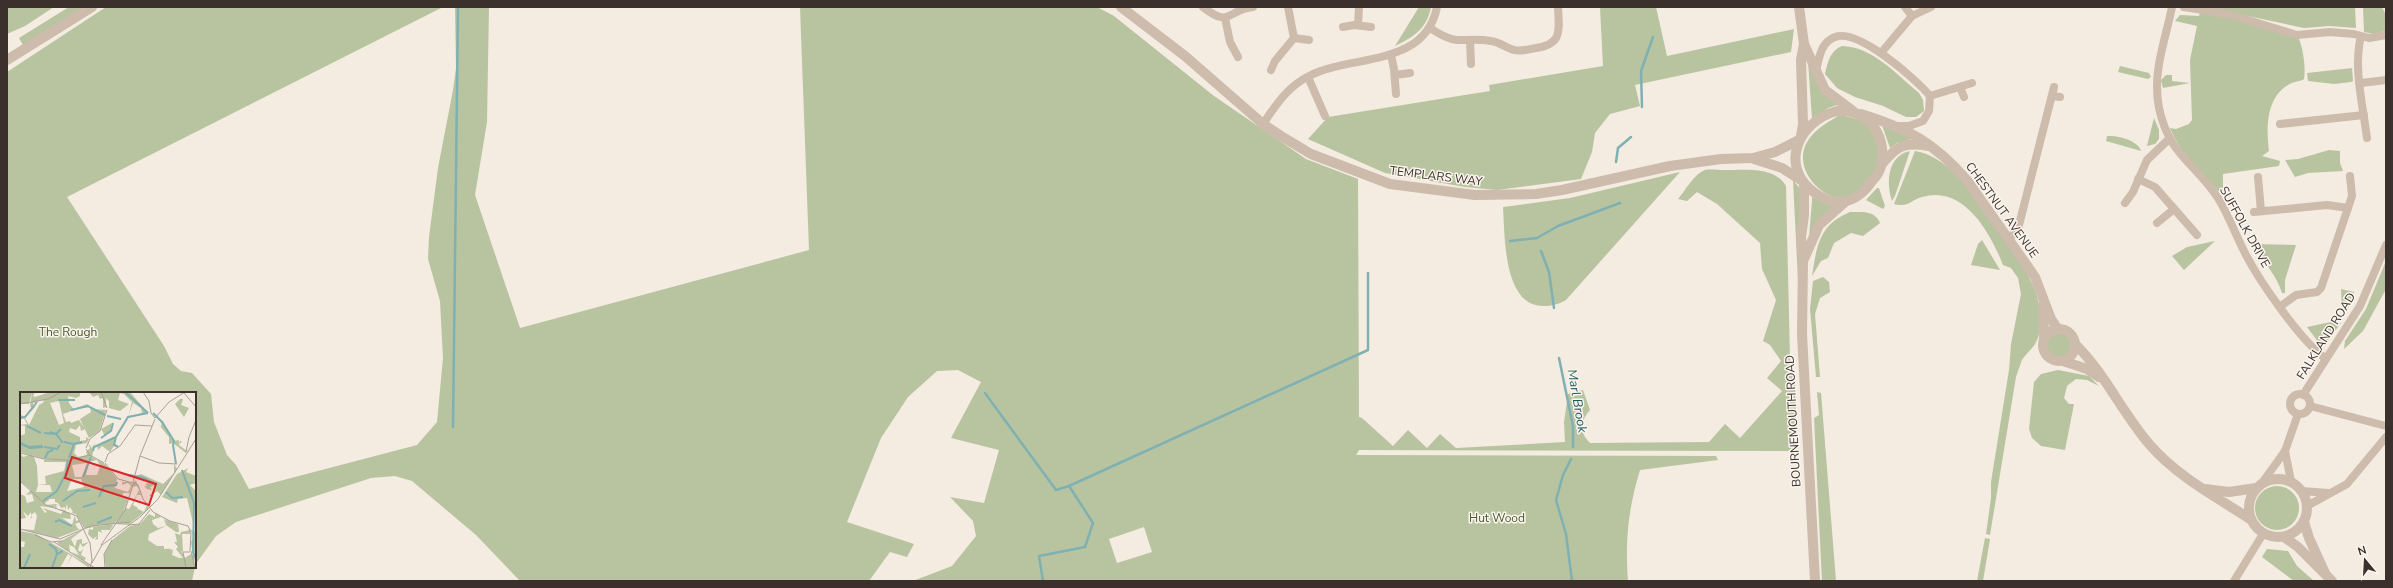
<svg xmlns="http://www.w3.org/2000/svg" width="2393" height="588" font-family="'Nunito Sans',sans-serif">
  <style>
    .green { fill: #b8c4a0; fill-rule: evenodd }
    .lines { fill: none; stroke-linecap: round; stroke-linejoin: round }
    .stream { stroke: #7fb0b2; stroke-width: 2.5 }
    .minor { stroke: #cdbbac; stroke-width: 8 }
    .tertiary { stroke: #cdbbac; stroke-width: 10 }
    .labels { text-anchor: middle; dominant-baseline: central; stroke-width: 3; stroke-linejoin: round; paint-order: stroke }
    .street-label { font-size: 12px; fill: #3b302b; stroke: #fbf5ee }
    .park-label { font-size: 12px; fill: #4a5a2e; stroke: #fbf5ee }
    .water-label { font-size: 13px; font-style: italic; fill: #1f5a5e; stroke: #fbf5ee }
    .inset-river { fill: none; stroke: #7fb0b2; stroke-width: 2 }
    .inset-road { fill: none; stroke: #aaa098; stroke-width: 1 }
    .view { fill: #d62828; fill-opacity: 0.15; stroke: #d62828; stroke-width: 2 }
    .inset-edge { fill: none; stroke: #3b302b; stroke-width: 2 }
  </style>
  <rect width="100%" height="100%" fill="#f4ebe1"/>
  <g class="green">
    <polygon points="7,7 54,7 25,26 7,34"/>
    <polygon points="69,7 84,7 23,45 19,38"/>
    <path d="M106 7H443L67 197 164 346 173 364 181 371 192 373 211 394 214 422 227 455 236 465 249 489 417 445 437 422 443 358 440 301 428 259 429 237 438 168 453 90 456 68 455 7H489L487 122 475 195 520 328 809 250 800 7H1097L1114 16 1214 96 1306 159 1358 179 1359 417 1362 418 1393 446 1408 430 1427 448 1440 434 1456 448 1565 442 1564 422 1568 394 1583 390 1590 410C1580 422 1578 430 1590 443L1709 442 1725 424 1740 438 1782 391 1767 378 1781 361 1770 345 1763 341 1776 300 1762 269 1760 243 1717 204 1697 192 1687 201 1678 199C1685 191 1694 174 1705 170 1710 169 1718 170 1724 170 1744 170 1775 166 1786 186L1790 360 1795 384 1797 451 1359 450 1356 455 1716 456 1718 460 1640 470C1628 510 1625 540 1628 581H913L952 566 976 536 973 521 950 497 984 503 999 450 951 438 981 382 958 370 937 371 908 397 881 438 847 522 914 544 907 557 890 552 869 581H520L476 535 412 481 395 476 371 478 236 522 216 536 195 565V393H21V567H195L192 581H7V72ZM1144 527 1152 552 1117 563 1109 539Z"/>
    <path d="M1419 7H1431C1427 28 1414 37 1395 46Z"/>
    <polygon points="1600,7 1656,7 1667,56 1794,29 1791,52 1635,85 1640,106 1610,114 1595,133 1592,152 1581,179 1497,190 1465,187 1385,173 1308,139 1328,117 1490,91 1489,85 1603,66"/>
    <polygon points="2205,7 2355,7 2356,28 2329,26 2304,28"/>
    <polygon points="2363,7 2382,7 2386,15 2385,31 2374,34 2364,32"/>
    <path d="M2201 9 2297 35C2303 45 2306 68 2304 79 2300 82 2294 81 2290 84 2266 96 2266 128 2269 151L2262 156 2280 161 2279 166 2223 174V196C2204 175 2181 155 2170 128L2176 129 2189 124 2192 120 2190 60 2197 26 2175 21 2180 15 2199 16Z"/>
    <path d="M1842 46C1873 47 1896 74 1919 93L1923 100 1924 111 1916 117H1906L1883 106 1855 97 1837 88 1825 74C1828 61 1830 51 1842 46Z"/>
    <polygon points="1808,61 1837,105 1828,108 1812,119"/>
    <polygon points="2120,66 2149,73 2151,77 2148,79 2118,72"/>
    <polygon points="2352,68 2353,81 2351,82 2334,84 2308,81 2307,73"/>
    <polygon points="2166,75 2172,75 2172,81 2190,83 2163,88 2161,80"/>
    <path d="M1840 115 1866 121C1878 139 1887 158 1872 178 1869 181 1867 187 1863 190 1835 217 1786 171 1809 139 1817 128 1828 122 1840 115Z"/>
    <polygon points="2154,118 2159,130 2159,139 2155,144 2147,146"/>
    <polygon points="1882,125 1915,138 1897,143 1890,148"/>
    <path d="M2107 136C2117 135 2138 140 2141 151L2106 141Z"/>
    <polygon points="2329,150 2340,151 2340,163 2343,171 2308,173 2295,177 2285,160 2298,159"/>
    <path d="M1910 151 1895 196 1892 201C1886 183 1887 156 1910 151Z"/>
    <path d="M1915 151C1931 153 1947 165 1958 177 1980 199 2038 277 2039 307 2040 316 2041 333 2037 340 2034 348 2026 353 2022 360 2020 365 2018 371 2016 377L1990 535 1986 534 1991 498V482L2009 370 2011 344 2021 294 2018 278 2011 268 2003 265C1991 234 1964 184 1922 197 1911 200 1908 208 1894 204Z"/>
    <path d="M1680 172 1566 300C1559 304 1552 306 1543 306 1503 306 1505 236 1503 207L1570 198Z"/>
    <polygon points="1793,180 1801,190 1798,280"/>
    <polygon points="1877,188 1879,188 1885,206 1883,209 1866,200"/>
    <polygon points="1812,197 1834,207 1809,237 1812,201"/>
    <path d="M1850 212C1862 212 1875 210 1880 223L1863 236 1851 233 1834 243 1828 258 1821 261 1812 276C1817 245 1819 225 1850 212Z"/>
    <polygon points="1982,240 2000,270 1971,265 1978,244"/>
    <polygon points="2215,241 2184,270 2172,256 2187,247"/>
    <path d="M2254 244 2296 245 2285 280V293H2282C2277 275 2262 261 2254 244Z"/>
    <polygon points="2386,261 2386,289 2363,331 2344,349 2345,341 2366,309"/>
    <polygon points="1823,277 1829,282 1830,292 1820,298 1815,314 1820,377 1816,377 1810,309 1813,281"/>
    <polygon points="2341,289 2354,292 2346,313 2342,313"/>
    <polygon points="2331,322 2341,323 2326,343 2319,343 2307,327"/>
    <circle cx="2059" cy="345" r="12"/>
    <polygon points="2058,370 2089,376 2099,386 2087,380 2076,379 2067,386 2064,398 2069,404 2074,404 2065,450 2041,446 2032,438 2029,429 2034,382 2041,374"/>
    <polygon points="1817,392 1821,393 1836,581 1822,581 1814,418 1819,415"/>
    <circle cx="2277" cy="508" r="22"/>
    <polygon points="1985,538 1990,539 1983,581 1977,581"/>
    <polygon points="2267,549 2288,551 2297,566 2314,581 2294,581 2262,557"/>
  </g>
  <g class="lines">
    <g class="stream">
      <polyline points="1642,107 1641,71 1653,37"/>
      <polyline points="1616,162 1618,148 1631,137"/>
      <polyline points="1510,241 1537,238 1558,226 1620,203"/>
      <polyline points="1541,251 1549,272 1554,308"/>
      <polyline points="1559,358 1573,426 1573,447"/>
      <polyline points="985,393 1056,490 1069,486"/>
      <polyline points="453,427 458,7"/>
      <polyline points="1571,459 1563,475 1556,500 1566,534 1572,581"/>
      <polyline points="1043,581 1039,556 1085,547 1093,523 1069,486 1368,350 1368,273"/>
    </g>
    <g class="minor">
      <path d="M1203 7C1231 29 1226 10 1253 7"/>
      <polyline points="1905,7 1912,16"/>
      <path d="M2172 7C2165 42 2152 72 2159 108 2169 155 2195 163 2218 198 2229 216 2236 236 2246 255 2260 282 2301 341 2325 358"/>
      <polyline points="2184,7 2228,14 2297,35 2330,32 2354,34 2369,38 2386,35"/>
      <polyline points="1225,18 1230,42 1238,57"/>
      <polyline points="1358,25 1359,7"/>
      <polyline points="1343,27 1354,25 1371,27"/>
      <path d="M1430 28C1460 48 1461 36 1491 41 1500 42 1506 48 1514 50 1521 52 1529 49 1536 48 1563 44 1559 30 1558 7"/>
      <path d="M2361 36C2353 67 2363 106 2367 138"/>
      <polyline points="1294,38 1309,40"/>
      <polyline points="1470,41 1471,64"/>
      <polyline points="1881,53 1912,16 1931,7"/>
      <polyline points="1391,55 1394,69 1396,94"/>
      <polyline points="1271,70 1275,61 1294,38 1288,7"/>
      <path d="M1816 71C1819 58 1821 42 1835 37 1858 28 1916 79 1930 96L1929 111 1923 121 1909 126H1897"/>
      <polyline points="1395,75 1410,73"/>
      <polyline points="1308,77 1325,116"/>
      <polyline points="2361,83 2386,80"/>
      <polyline points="1960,87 1964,97"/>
      <polyline points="1930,96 1972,83"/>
      <polyline points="2052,96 2060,97"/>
      <path d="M1263 124C1276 105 1287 87 1309 76 1351 54 1425 68 1437 7"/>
      <polyline points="2280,124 2364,115"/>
      <polyline points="2258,177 2261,211"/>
      <polyline points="2138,179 2155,187 2197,235"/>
      <polyline points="2125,203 2133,192 2147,160 2169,139"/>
      <polyline points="2254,212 2327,205 2348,208"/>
      <polyline points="2157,223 2174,209"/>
      <polyline points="2009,239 2018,229 2054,87"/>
      <polyline points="2281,306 2296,295 2317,292 2321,288 2352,196 2350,176"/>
      <circle cx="2300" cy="404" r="10"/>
      <polyline points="2303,395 2360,306 2386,245"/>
      <polyline points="2310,406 2386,426"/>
      <polyline points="2285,451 2291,481"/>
      <polyline points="2262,483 2285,451 2298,414"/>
      <polyline points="2302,491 2328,493"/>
      <polyline points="2307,506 2347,484 2386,437"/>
      <polyline points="2234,581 2263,534"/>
    </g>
    <g class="tertiary">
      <polyline points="1121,7 1185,56 1263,124 1281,136 1311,154 1390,184 1475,195 1536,194 1562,190 1670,166 1721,159 1753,158 1775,152 1799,140"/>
      <polyline points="1799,7 1804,44 1801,60 1803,124 1801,136"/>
      <polyline points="1804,44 1825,90 1853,111"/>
      <polyline points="7,60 92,7"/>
      <path d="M1837 111C1868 109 1885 133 1882 162 1881 170 1877 176 1872 181 1858 202 1837 209 1815 193 1778 167 1798 121 1837 111Z"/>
      <path d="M1861 114C1909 129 1933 142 1967 180L2035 277 2051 319 2058 329"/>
      <polyline points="1754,159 1782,168 1801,180"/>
      <path d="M1882 164C1897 145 1905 142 1929 146"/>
      <polyline points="1804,185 1804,215 1801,237 1803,261 1802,334 1815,581"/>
      <polyline points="1804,259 1819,225 1845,202"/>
      <polyline points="2043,304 2044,338"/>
      <circle cx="2059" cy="345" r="16"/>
      <path d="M2075 344C2105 373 2122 413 2150 445 2178 477 2215 496 2250 519"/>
      <polyline points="2063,361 2087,369 2099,377"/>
      <circle cx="2278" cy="508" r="29"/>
      <polyline points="2205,489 2229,492 2256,488"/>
      <polyline points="2304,522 2309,538 2325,573"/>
      <polyline points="2284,537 2298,547 2332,581"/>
    </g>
  </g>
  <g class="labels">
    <g class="street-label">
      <text transform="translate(1436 176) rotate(7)">TEMPLARS WAY</text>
      <text transform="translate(2002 210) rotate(54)">CHESTNUT AVENUE</text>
      <text transform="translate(2245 227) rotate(61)">SUFFOLK DRIVE</text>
      <text transform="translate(2326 336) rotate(-58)">FALKLAND ROAD</text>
      <text transform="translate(1793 421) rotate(-93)">BOURNEMOUTH ROAD</text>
    </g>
    <g class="park-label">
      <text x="68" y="332">The Rough</text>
      <text x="1497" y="518">Hut Wood</text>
    </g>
    <g class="water-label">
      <text transform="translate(1577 401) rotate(80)">Marl Brook</text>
    </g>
  </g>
  <g transform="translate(20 392)">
    <rect width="176" height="176" fill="#f4ebe1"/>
    <path d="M0 0H15L13 4 15 5 30 0H60V4L56 6 48 4 49 11 54 18 43 22 46 30 50 29 51 31 59 28 65 37 61 39 60 33 56 38 50 36 49 40 60 45V49L66 48V45L69 47 67 51 56 53 54 61 58 65 67 63 66 60 70 56 68 51 72 56 75 51 72 65 85 72 97 87 95 96 108 100 111 94 108 91 102 93V90H109L112 92 116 88 121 103H117L113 113 118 116 117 119 118 117 124 120 127 113 125 110 129 116 127 118 108 133 95 132 101 124 94 132 64 136 56 122 51 121 53 120 50 115 48 118 47 112 45 119 50 121 51 127 42 126 52 133 55 123 56 129 59 128 60 130 55 132 59 138 63 136 37 146 0 137 14 138 17 124 15 120 11 123 12 126H10L11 125V120L8 124 3 119 6 126 0 127V102L5 104 7 111 14 109 12 102 6 103 11 98 0 89V61L3 65 10 63 0 60V44L5 42V34L0 33 7 32 4 26 0 27V22L4 25 12 17 10 14 12 1 9 12H0V16ZM23 8 24 10 19 13 9 33 5 26 16 14 14 15 13 11ZM39 9 44 31 39 33 30 11ZM11 63 24 67H52L24 68V70H46L44 79 25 84 26 92 18 93 17 74 14 65ZM77 68 80 74 77 83H66L69 70ZM67 71 62 85H55L52 73ZM52 87H61L64 95 47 99ZM18 93H30L32 100H16ZM117 94 119 98 113 110 109 107 111 100 109 107 113 110 109 117 106 116 103 121 108 107 102 105 103 101H110L111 96V99L112 95ZM30 107H35V110L38 111 41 116 45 115V118L39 117 43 119 41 122 23 116 27 120 25 121 20 114 34 116 35 113V116L37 117 36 113 39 114 36 112 26 113 25 111ZM69 0H110L128 21 108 26 107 29 112 10 104 2 100 1 98 8 109 12 100 19 89 16V9L86 6V15L83 16V6L80 7 78 3 73 5ZM113 11 121 16 122 21 108 25ZM160 7H163L161 13 169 16 164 25 155 12ZM67 12 73 17 86 18 79 40 69 46 60 27 71 20 70 15 54 17ZM135 28 141 35 142 28 154 49 159 48V53L160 49H162L159 53 167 59 176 44 166 61 153 51 149 52V45ZM92 31 90 39 85 44 81 37ZM95 45V52L99 54H94L90 60 82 54 78 58 77 53ZM154 72 157 77 141 103 137 99 131 104H129L134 99 135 93 130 95 132 98 127 97 124 94H127L125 92 128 91 127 88 115 85 121 82 143 92 154 81ZM168 76 166 80 176 84V91L170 93 175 98 176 95 173 131 167 106 158 107 157 111 142 105 157 82ZM135 121 141 125 132 128 133 132 138 136 146 134 129 142 128 148 137 154H144V157H149L145 156 152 157H149L153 158 152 163 159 166H163L156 157 158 155 154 150H157L155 141 160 143 161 140 170 138V142H162L163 160 161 159 165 166 171 162 173 164 171 150 174 144 170 137 176 141 174 176H86L84 163 91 149 110 134 120 132 129 122 135 125ZM144 127 158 132 159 140H156L146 133ZM79 133H93L90 138H81L82 141 78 139V147L75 148 77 144 73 147 68 142 69 137 73 138V135L64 137ZM64 137 51 147 55 155 57 148 62 147V152L69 150 63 155 60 151 58 158 60 160 63 157 61 163 66 166 64 169 51 160 59 163 54 155 49 153 50 160 37 151ZM0 139 16 142 71 174 68 175 52 164 47 173 51 164 48 162 40 176H0V155H4L5 150 1 149 0 152Z" fill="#b8c4a0" fill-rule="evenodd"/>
    <path class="inset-river" d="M105 0 128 21M38 8H55M51 18 68 14 85 23M133 21 142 30 154 49 153 53M87 24 101 27M0 26 5 25 17 10M7 34 21 41M30 40 36 42 41 37M24 41 36 42 43 51M81 46 91 39 93 31M44 50 53 52 62 50M0 51 9 55 22 54M3 53 10 56 23 55M153 53 156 72M24 55 37 57 40 53M98 55 94 53 96 45 108 25 128 21M73 59 74 55 96 45M25 66 28 60 33 58M49 66 54 52M162 78 174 111 173 160 176 168M108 83 122 85 137 93M63 85 71 65M146 100 152 106 163 105M79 105 84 94 96 93 97 90M23 109 37 99 46 81 48 68M43 109 57 99 70 98M63 115 76 111M35 130 39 128 52 134M77 131 92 125M29 152 36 157 37 162M4 176 10 162M32 176 37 162 43 159"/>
    <path class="inset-road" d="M81 0 87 16M123 0 129 9 131 21 135 26M164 1 176 15M0 12 28 7 41 0M135 26 149 10 165 0M135 27 120 64 139 71 157 72M66 56 70 47 80 39 87 18M66 57 70 63 84 71M166 60 169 45 176 28M0 61 24 67 49 68 70 63M85 70 88 62 100 54 115 33 132 34M85 71 98 87 113 91M0 89 26 113 57 124 70 151 72 168 70 176M113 90 120 64M114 93V90L118 93 123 107 133 120 150 129 168 134 171 141 170 159M176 131V111M119 132 130 118M108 133 120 132M0 137 40 147 71 134 110 130M15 143 31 150 42 149M34 150 75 176M81 153 105 118 113 93M171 159 175 176M72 171 82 153 120 125 138 107 176 47M85 176 84 162 92 148M166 176 163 160H170"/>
    <path class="view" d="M52 65 136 92 129 113 45 86Z"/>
    <rect width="176" height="176" class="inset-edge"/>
  </g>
  <rect width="2393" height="588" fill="none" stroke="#3b302b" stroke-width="16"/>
  <g transform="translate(2365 560) rotate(342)" stroke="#fbf5ee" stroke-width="3" paint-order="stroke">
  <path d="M0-3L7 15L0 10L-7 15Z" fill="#3b302b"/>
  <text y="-6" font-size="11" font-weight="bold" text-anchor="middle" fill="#3b302b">N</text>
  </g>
</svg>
